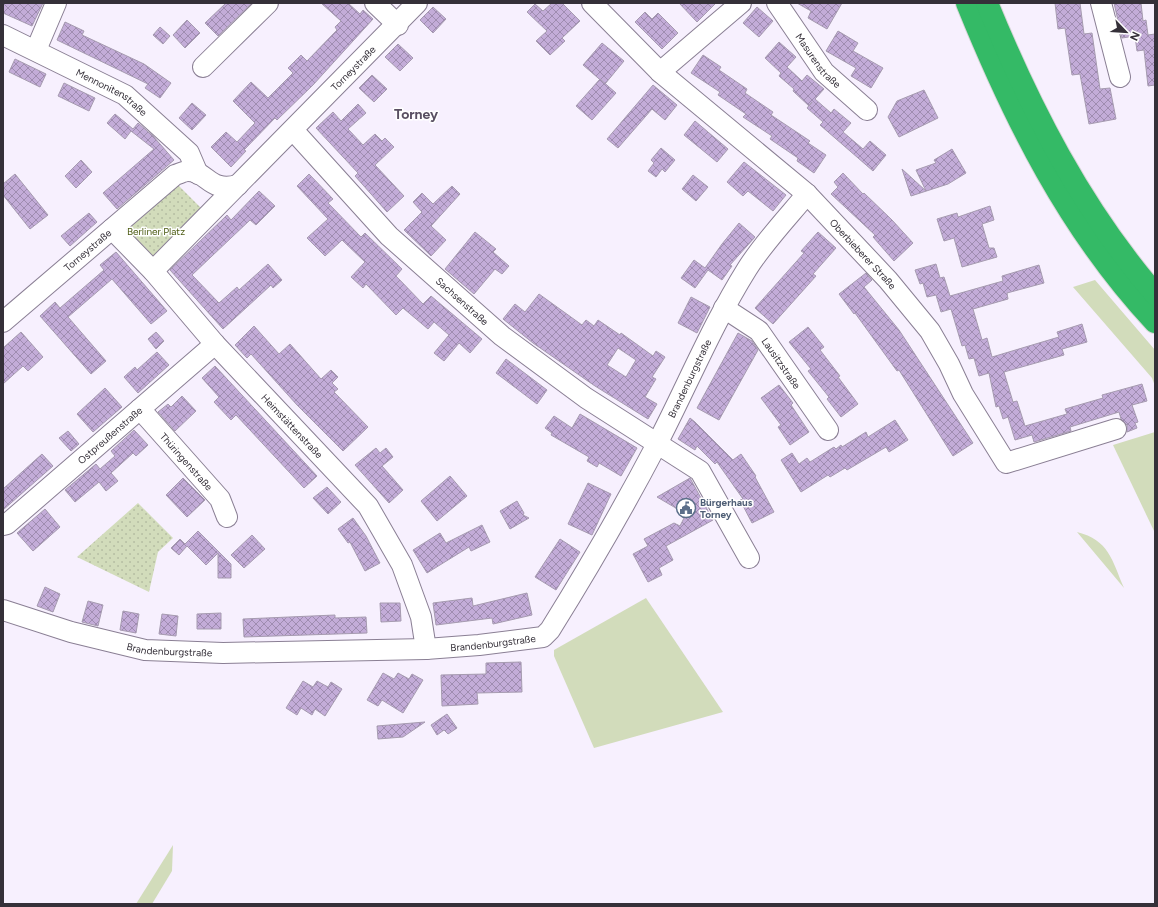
<svg xmlns="http://www.w3.org/2000/svg" width="1158" height="907" font-family="Figtree,sans-serif">
  <style>
    .green { fill: #d2dcbb }
    .park { fill: url(#park-dots) }
    .building { fill: url(#building-cross-hatch); stroke: #a69bb0; fill-rule: evenodd }
    .lines { fill: none; stroke-linecap: round; stroke-linejoin: round }
    .minor-casing { stroke: #8a7f94; stroke-width: 22 }
    .highway-casing { stroke: #d7d6d7; stroke-width: 24 }
    .minor { stroke: #fff; stroke-width: 20 }
    .highway { stroke: #34ba66; stroke-width: 22 }
    .labels { text-anchor: middle; dominant-baseline: central; stroke-width: 3; stroke-linejoin: round; paint-order: stroke }
    .street-label { font-size: 10px; fill: #353039; stroke: #fff }
    .park-label { font-size: 10px; fill: #4c5b13; stroke: #fff }
    .service-label { font-size: 10px; font-weight: bold; fill: #4e5e75; stroke: #fff; text-anchor: start }
    .district-label { font-size: 14px; font-weight: bold; fill: #594f62; stroke: #fff }
  </style>
  <defs>
    <pattern id="park-dots" width="8" height="8" patternUnits="userSpaceOnUse"><rect width="8" height="8" fill="#d2dcbb"/><path d="M2 2h.1M6 6h.1" fill="none" stroke="#b5bda2" stroke-width="1.8" stroke-linecap="round"/></pattern>
    <pattern id="building-cross-hatch" width="8" height="8" patternUnits="userSpaceOnUse"><rect width="8" height="8" fill="#c3acd8"/><path d="M0 0l8 8M0 8l8-8" fill="none" stroke="#9f8cb0"/></pattern>
  </defs>
  <rect width="100%" height="100%" fill="#f7f0fe"/>
  <g class="green">
    <polygon points="1095,280 1155,350 1155,386 1152,378 1073,287"/>
    <polygon points="1155,432 1155,533 1113,445"/>
    <path d="M1077 532C1109 540 1112 560 1124 588Z"/>
    <polygon points="646,598 723,712 594,748 554,656 554,650"/>
    <polygon points="173,845 172,871 152,904 136,904"/>
  </g>
  <g class="park">
    <polygon points="178,185 205,212 156,261 126,230"/>
    <polygon points="138,503 173,538 158,552 149,592 77,557"/>
  </g>
  <g class="building">
    <polygon points="3,3 43,3 32,26 3,13"/>
    <polygon points="226,3 252,3 218,36 205,23"/>
    <polygon points="321,3 348,3 360,14 363,10 373,19 313,85 277,120 275,118 244,150 246,151 231,167 211,147 226,132 237,142 255,123 233,101 251,82 268,98 293,73 288,68 301,55 307,61 337,30 335,27 341,21"/>
    <polygon points="552,3 562,3 580,21 562,38 565,41 550,55 536,41 547,31 527,12 535,4 543,11"/>
    <polygon points="679,3 716,3 697,22"/>
    <polygon points="797,3 842,3 827,29 808,18 811,11"/>
    <polygon points="1055,3 1080,3 1084,34 1092,33 1100,89 1110,88 1116,119 1089,124 1080,74 1072,75 1065,28 1058,29"/>
    <polygon points="1114,3 1141,3 1143,21 1146,20 1148,35 1155,34 1155,85 1148,86 1144,50 1137,51 1135,36 1122,38"/>
    <polygon points="433,7 446,19 433,33 420,20"/>
    <polygon points="757,7 773,21 759,37 743,23"/>
    <polygon points="645,12 652,19 658,13 678,33 662,49 635,22"/>
    <polygon points="187,20 200,33 185,48 173,35"/>
    <polygon points="65,22 84,31 82,35 144,64 171,83 160,98 145,88 148,84 57,40"/>
    <polygon points="160,27 170,36 163,44 153,35"/>
    <polygon points="838,31 858,43 853,51 883,68 871,88 851,76 856,68 826,51"/>
    <polygon points="779,42 796,57 787,67 802,81 807,75 824,89 815,99 831,113 834,109 851,123 843,132 863,149 870,141 886,155 873,171 820,125 823,122 807,108 812,102 809,106 793,91 794,89 779,76 781,73 765,58"/>
    <polygon points="602,43 624,61 605,84 583,65"/>
    <polygon points="398,44 413,58 400,71 385,57"/>
    <polygon points="703,55 721,67 719,70 747,89 745,93 773,112 771,115 810,141 808,143 826,155 814,173 797,161 798,158 770,139 772,136 743,117 746,114 718,95 720,92 691,73"/>
    <polygon points="15,59 46,74 40,87 9,72"/>
    <polygon points="372,75 387,89 374,102 359,88"/>
    <polygon points="600,79 616,93 592,120 576,106"/>
    <polygon points="64,83 95,98 89,111 58,96"/>
    <polygon points="653,85 677,105 665,120 652,109 618,148 607,139"/>
    <polygon points="924,90 938,118 899,137 888,117 897,101"/>
    <polygon points="192,103 206,115 192,130 179,118"/>
    <polygon points="358,104 366,113 348,129 363,145 375,134 382,141 385,138 394,147 375,165 404,196 387,212 355,176 358,173 316,128 333,112 341,121"/>
    <polygon points="115,114 133,129 138,123 153,136 174,160 117,209 103,193 154,149 131,131 125,139 107,123"/>
    <polygon points="695,121 728,149 717,162 684,135"/>
    <polygon points="661,148 675,160 665,172 662,169 656,177 648,171 654,163 651,160"/>
    <polygon points="952,149 966,173 948,184 911,196 902,169 926,191 916,170 936,163 934,160"/>
    <polygon points="81,160 92,172 76,188 65,176"/>
    <polygon points="744,162 786,195 773,211 748,191 743,196 727,182"/>
    <polygon points="843,173 863,194 864,193 892,220 913,243 894,261 873,237 875,235 831,194 838,187 834,182"/>
    <polygon points="15,174 48,215 30,229 3,195 3,184"/>
    <polygon points="309,174 333,199 328,203 361,237 365,233 402,269 396,276 423,304 431,296 482,339 470,353 459,343 444,361 434,353 449,335 434,322 428,329 403,308 396,315 366,284 363,288 351,277 365,262 342,240 325,256 307,238 328,219 297,186"/>
    <polygon points="693,175 708,187 696,201 682,189"/>
    <polygon points="452,186 460,194 431,226 446,240 431,256 404,230 422,212 413,202 422,193 433,204"/>
    <polygon points="259,191 275,206 256,225 250,220 192,275 219,303 237,287 239,290 268,264 282,280 273,288 271,285 223,329 170,270 227,215 231,220"/>
    <polygon points="990,206 994,220 982,224 989,248 994,248 997,257 962,267 954,238 944,241 937,219 957,213 958,217"/>
    <polygon points="89,213 97,222 70,246 61,236"/>
    <polygon points="739,223 755,237 730,265 732,266 722,280 708,270 695,288 681,278 694,260 705,268 722,244"/>
    <polygon points="475,232 496,249 493,252 509,266 502,274 495,269 474,294 445,269"/>
    <polygon points="818,232 836,248 813,274 816,276 773,324 755,308 804,253 801,251"/>
    <polygon points="116,252 167,311 151,324 112,279 68,317 106,361 91,374 40,316 55,302 60,308 104,270 100,265"/>
    <polygon points="936,264 940,278 944,277 950,296 1003,281 1002,276 1039,265 1044,283 1007,293 1008,299 973,309 982,340 987,338 992,357 1059,337 1057,332 1082,324 1087,342 1062,349 1064,355 1004,372 1013,402 1017,401 1025,426 1067,414 1065,409 1103,398 1102,395 1142,384 1147,401 1132,405 1138,422 1135,423 1137,428 1127,432 1127,425 1121,419 1119,412 1070,427 1071,431 1034,442 1032,435 1015,440 1008,417 1003,419 999,406 996,407 989,373 979,376 974,358 969,359 965,345 962,346 951,309 941,312 936,295 927,297 923,283 920,284 915,270"/>
    <polygon points="866,273 872,280 864,287 899,330 973,443 953,456 899,370 897,371 855,313 854,314 839,294"/>
    <path d="M539 294 582 325 586 320 594 326 598 320 620 335 621 333 653 356 656 351 665 357 652 377 656 379 645 397 657 404 648 419 595 386 533 343 503 319 515 304 525 312ZM618 348 636 360 626 377 607 365Z"/>
    <polygon points="691,297 710,307 697,333 678,323"/>
    <polygon points="254,326 279,354 290,344 321,379 331,370 338,377 332,383 338,389 334,392 368,427 343,451 297,405 251,354 247,358 235,345"/>
    <polygon points="808,327 824,347 820,350 840,376 838,377 858,404 841,417 827,399 829,397 808,371 811,369 789,342"/>
    <polygon points="21,332 43,357 28,371 23,366 3,384 3,348"/>
    <polygon points="156,332 164,341 156,349 148,339"/>
    <polygon points="738,333 752,341 758,350 719,420 697,408"/>
    <polygon points="157,352 169,365 138,393 124,377 135,367 137,370"/>
    <polygon points="506,359 547,390 537,404 496,373"/>
    <polygon points="215,366 317,476 304,488 236,415 231,420 214,402 219,397 202,378"/>
    <polygon points="779,385 793,403 791,405 809,432 790,445 778,427 781,425 761,398"/>
    <polygon points="105,388 122,407 93,432 77,414"/>
    <polygon points="182,396 196,411 175,431 158,412 168,404 171,407"/>
    <polygon points="580,414 637,448 621,476 599,463 597,467 587,461 589,457 551,435 552,433 545,428 554,416 572,428"/>
    <polygon points="690,418 695,422 733,460 741,454 756,476 755,477 774,512 752,523 740,500 743,499 717,462 715,464 697,446 695,450 678,439"/>
    <polygon points="895,420 908,440 889,452 886,447 847,470 845,468 830,477 828,475 801,492 781,460 792,453 799,464 807,458 810,462 834,447 836,449 841,445 842,447 866,432 868,437"/>
    <polygon points="134,430 148,445 136,456 133,453 111,473 118,481 106,491 99,482 75,502 65,490 96,464 100,469 115,456 111,451"/>
    <polygon points="68,431 79,444 71,451 59,438"/>
    <polygon points="376,448 380,453 386,448 393,457 382,466 403,490 389,503 355,465"/>
    <polygon points="42,454 53,466 3,510 3,489"/>
    <polygon points="450,476 467,496 437,521 421,501"/>
    <polygon points="183,478 205,500 187,517 166,495"/>
    <polygon points="690,478 713,520 666,546 673,560 659,568 662,575 648,582 633,554 648,546 644,539 674,523 680,526 686,514 657,497"/>
    <polygon points="588,483 611,494 592,535 568,524"/>
    <polygon points="327,487 341,502 328,514 313,498"/>
    <polygon points="517,501 524,513 523,515 529,518 510,529 500,511"/>
    <polygon points="45,509 60,527 33,551 17,533"/>
    <polygon points="353,518 366,536 380,563 365,571 350,542 348,543 338,529"/>
    <polygon points="482,525 490,542 471,551 469,547 427,573 413,550 440,533 446,543"/>
    <polygon points="198,531 231,564 231,578 218,578 218,553 206,565 187,546 179,555 171,548 180,539 185,544"/>
    <polygon points="252,535 265,549 244,568 231,555"/>
    <polygon points="560,539 580,552 556,590 535,577"/>
    <polygon points="45,587 60,594 53,612 37,606"/>
    <polygon points="527,593 532,615 493,624 492,618 436,625 433,603 472,598 473,606"/>
    <polygon points="88,601 103,605 98,626 82,622"/>
    <polygon points="380,603 400,603 401,621 381,622"/>
    <polygon points="123,611 139,614 136,633 120,630"/>
    <polygon points="221,613 221,629 197,629 197,614"/>
    <polygon points="162,614 178,616 176,636 159,634"/>
    <polygon points="335,615 335,618 366,617 367,633 244,637 243,619"/>
    <polygon points="521,662 522,692 477,693 478,704 442,706 441,675 486,674 486,663"/>
    <polygon points="383,673 394,679 398,673 409,679 412,674 423,680 403,713 382,700 378,706 367,700"/>
    <polygon points="303,681 313,687 317,681 328,687 331,682 342,689 325,716 315,709 312,715 301,708 297,715 286,708"/>
    <polygon points="447,714 457,728 448,734 444,730 437,735 431,725"/>
    <polygon points="425,722 403,737 378,739 377,726"/>
  </g>
  <g class="lines">
    <g class="minor-casing">
      <g id="minor">
        <polyline points="375,3 398,25"/>
        <path id="s1" d="M592 3 660 72 807 194 888 280 930 331 949 364 963 394 1006 463 1116 429"/>
        <path id="s2" d="M777 3 824 72 867 110"/>
        <polyline points="1101,3 1120,77"/>
        <path id="s3" d="M3 35 125 95 189 153 198 174"/>
        <polyline points="36,50 56,3"/>
        <polyline points="203,67 268,3"/>
        <polyline points="660,72 741,3"/>
        <path id="s4" d="M293 130 389 236 502 336 586 398 700 471 749 558"/>
        <path id="s5" d="M112 229 153 271 215 344 368 506 402 565 421 617 426 649"/>
        <path id="s6" d="M153 271 417 3"/>
        <path id="s7" d="M724 308 759 331 828 430"/>
        <path id="s8" d="M3 322 175 175C179 174 184 171 188 171 208 171 209 193 238 185"/>
        <path id="s9" d="M140 409 220 499 227 517"/>
        <path id="s10" d="M3 525 7 524 215 344"/>
        <path id="s11" d="M3 610 71 632 145 650 223 653 426 649 479 645 543 637 550 630C588 569 624 507 657 444 687 386 712 325 747 269 764 242 787 218 807 194"/>
      </g>
    </g>
    <g class="highway-casing">
      <g id="highway">
        <path d="M967 3C1014 119 1069 230 1155 322"/>
        <path d="M987 3C1030 108 1081 208 1155 294"/>
      </g>
    </g>
    <use href="#minor" class="minor"/>
    <use href="#highway" class="highway"/>
  </g>
  <defs>
    <g id="civic-ring" transform="scale(1)"><circle r="9.5" fill="#fff" stroke="#5c6f8a" stroke-width="1.5"/><path d="M-.6-6.5H3V-4.5H.6V-3L4-1V1h2V6H-6V1h2V-1L-.6-3ZM-1.2 2.5V6h2.4V2.5Z" fill="#5c6f8a"/></g>
  </defs>
  <g fill-rule="evenodd">
    <use href="#civic-ring" x="686" y="508"/>
  </g>
  <g class="labels">
    <g class="street-label">
      <text stroke="none"><textPath href="#s2" startOffset="71">Masurenstraße</textPath></text>
      <text stroke="none"><textPath href="#s6" startOffset="285">Torneystraße</textPath></text>
      <text stroke="none"><textPath href="#s3" startOffset="123">Mennonitenstraße</textPath></text>
      <text stroke="none"><textPath href="#s8" startOffset="111">Torneystraße</textPath></text>
      <text stroke="none"><textPath href="#s1" startOffset="370">Oberbieberer Straße</textPath></text>
      <text stroke="none"><textPath href="#s4" startOffset="241">Sachsenstraße</textPath></text>
      <text stroke="none"><textPath href="#s7" startOffset="81">Lausitzstraße</textPath></text>
      <text stroke="none"><textPath href="#s11" startOffset="844">Brandenburgstraße</textPath></text>
      <text stroke="none"><textPath href="#s5" startOffset="267">Heimstättenstraße</textPath></text>
      <text stroke="none"><textPath href="#s10" startOffset="140">Ostpreußenstraße</textPath></text>
      <text stroke="none"><textPath href="#s9" startOffset="70">Thüringenstraße</textPath></text>
      <text stroke="none"><textPath href="#s11" startOffset="496">Brandenburgstraße</textPath></text>
      <text stroke="none"><textPath href="#s11" startOffset="172">Brandenburgstraße</textPath></text>
    </g>
    <g class="park-label">
      <text x="156" y="231">Berliner Platz</text>
    </g>
    <g class="service-label">
      <text x="700" y="502">Bürgerhaus<tspan x="700" dy="12">Torney</tspan></text>
    </g>
    <g class="district-label">
      <text x="416" y="114">Torney</text>
    </g>
  </g>
  <rect width="1158" height="907" fill="none" stroke="#353039" stroke-width="8"/>
  <g transform="translate(1126 32) rotate(115)" stroke="#ffffff" stroke-width="3" paint-order="stroke">
  <path d="M0-3L7 15L0 10L-7 15Z" fill="#353039"/>
  <text y="-6" font-size="11" font-weight="bold" text-anchor="middle" fill="#353039">N</text>
  </g>
</svg>
